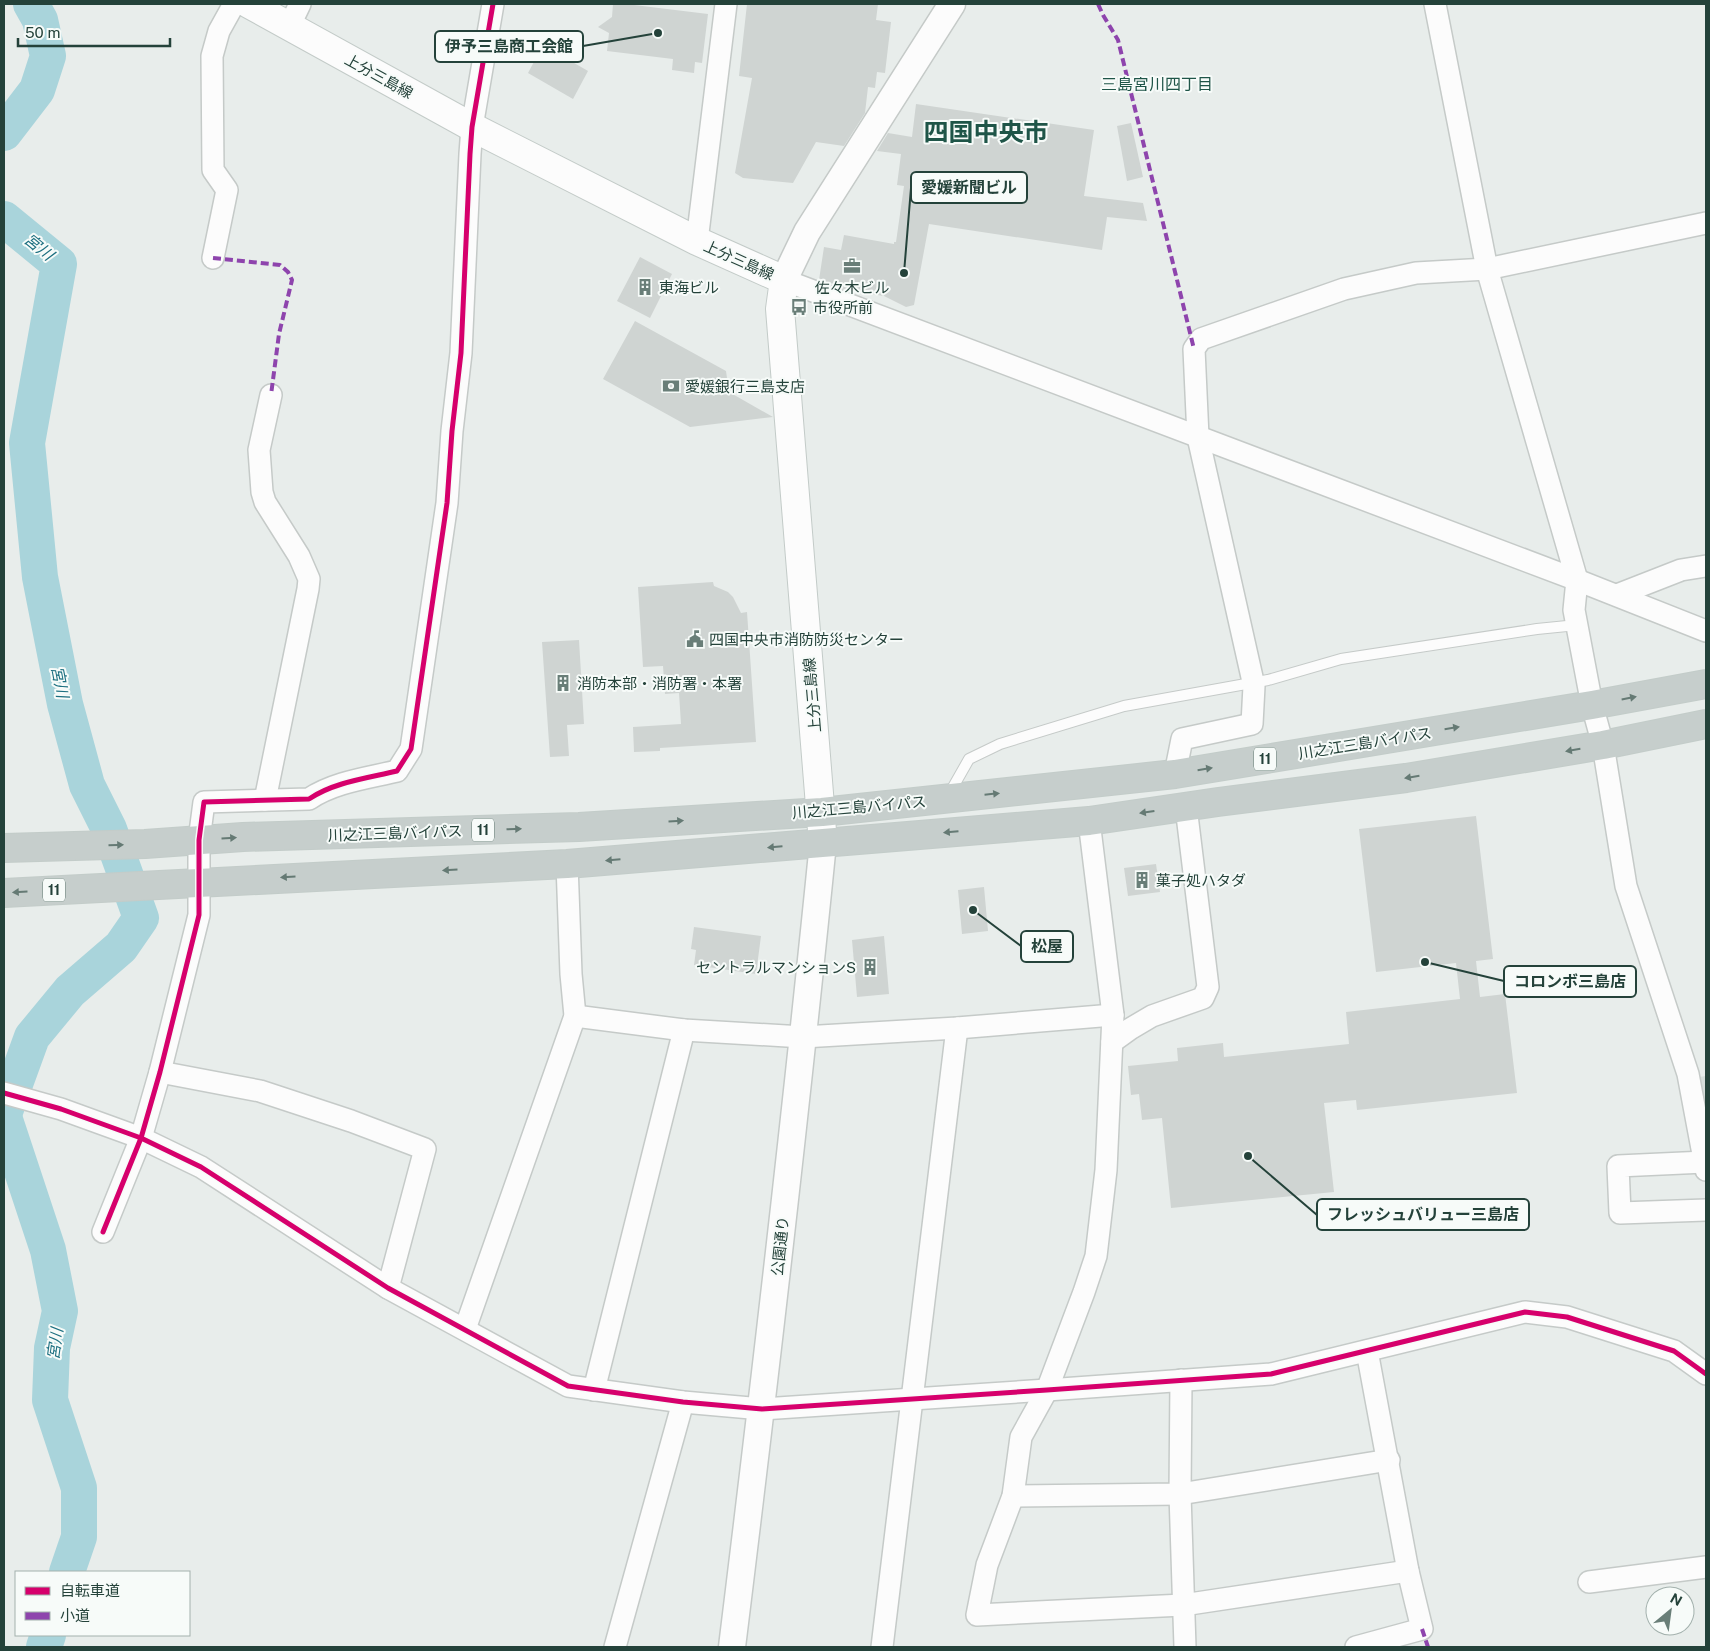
<svg xmlns="http://www.w3.org/2000/svg" width="1710" height="1651" font-family="'Public Sans','Noto Sans JP',sans-serif">
  <style>
    .built { fill: #d6dedb }
    .lines { fill: none; stroke-linecap: round; stroke-linejoin: round }
    .river { stroke: #a9d4db; stroke-width: 36 }
    .building { fill: #cfd4d2 }
    .service-casing { stroke: #c5cac8; stroke-width: 12 }
    .minor-casing { stroke: #c5cac8; stroke-width: 24 }
    .tertiary-casing { stroke: #c5cac8; stroke-width: 29 }
    .secondary-casing { stroke: #c3cbc8; stroke-width: 30 }
    .trunk-casing { stroke: #c3ccc9; stroke-width: 30 }
    .service { stroke: #fcfcfc; stroke-width: 10 }
    .minor { stroke: #fcfcfc; stroke-width: 21 }
    .tertiary { stroke: #fcfcfc; stroke-width: 26 }
    .secondary { stroke: #fcfcfc; stroke-width: 28 }
    .trunk { stroke: #c6cecc; stroke-width: 28 }
    .quiet { stroke: #8e44ad; stroke-width: 4; stroke-dasharray: 8 4; stroke-linecap: butt }
    .cycleway-casing { stroke: #f7fbf9; stroke-width: 8 }
    .cycleway { stroke: #d6006c; stroke-width: 5 }
    .oneway { fill: #657a74 }
    .labels { text-anchor: middle; dominant-baseline: central; stroke-width: 4; stroke-linejoin: round; paint-order: stroke }
    .shield { fill: #f7fbf9; stroke: #637a73; stroke-width: 1 }
    .shield-label { font-size: 14px; font-weight: bold; fill: #24423a }
    .street-label { font-size: 15px; fill: #24423a; stroke: #f7fbf9 }
    .poi-label { font-size: 15px; fill: #24423a; stroke: #f7fbf9; text-anchor: start }
    .neighbourhood-label { font-size: 16px; fill: #1f5548; stroke: #f7fbf9 }
    .water-label { font-size: 16px; font-style: italic; fill: #1c6f80; stroke: #f7fbf9 }
    .town-label { font-size: 25px; font-weight: bold; fill: #1f5548; stroke: #f7fbf9 }
    .leader { fill: none; stroke: #24423a; stroke-width: 2 }
    .callout-dot { fill: #24423a; stroke: #f7fbf9; stroke-width: 2 }
    .callout { fill: #f7fbf9; stroke: #24423a; stroke-width: 2 }
    .callout-label { font-size: 16px; text-anchor: middle; font-weight: bold; fill: #24423a }
  </style>
  <rect width="100%" height="100%" fill="#e8edeb"/>
  <polygon class="built" points="1706,1076 1706,1126 1699,1077"/>
  <g class="lines">
    <g class="river">
      <polyline points="4,133 37,90 48,56 40,20 31,4"/>
      <polyline points="4,219 59,264 27,443 40,577 65,704 87,785 109,829 141,918 121,947 70,991 32,1037 4,1114"/>
      <polyline points="4,1117 48,1250 60,1311 52,1348 50,1400 79,1488 79,1537 67,1572"/>
      <polyline points="44,1647 48,1635"/>
    </g>
  </g>
  <g class="building">
    <polygon points="613,4 626,4 708,14 702,63 695,62 694,73 672,70 673,59 607,51 609,33 598,27 612,17"/>
    <polygon points="747,4 878,4 876,20 891,22 885,73 877,72 875,88 868,87 865,113 844,146 816,142 793,183 743,178 735,173 752,78 739,76"/>
    <polygon points="543,45 588,71 573,99 528,73"/>
    <polygon points="916,104 1094,130 1084,196 1143,203 1147,221 1107,217 1102,250 929,224 914,305 906,307 884,296 846,290 834,286 834,284 819,280 824,247 841,250 844,235 894,244 894,242 896,242 904,186 897,185 901,154 877,151 888,133 912,137"/>
    <polygon points="1131,123 1143,177 1127,181 1117,126"/>
    <polygon points="640,257 672,274 650,318 617,301"/>
    <polygon points="635,321 726,371 729,392 773,417 690,427 603,379"/>
    <polygon points="713,582 714,586 728,592 733,597 741,613 747,612 756,742 660,748 660,751 634,752 633,727 681,724 679,693 665,694 663,666 643,667 638,587"/>
    <polygon points="579,640 584,724 567,725 569,756 550,757 542,642"/>
    <polygon points="1476,816 1493,959 1476,961 1480,997 1505,994 1517,1093 1357,1110 1356,1100 1324,1103 1334,1192 1171,1208 1162,1118 1142,1120 1139,1094 1131,1095 1128,1066 1178,1061 1177,1048 1223,1043 1224,1057 1349,1044 1346,1012 1460,999 1456,963 1376,972 1359,829"/>
    <polygon points="1156,864 1160,892 1128,896 1124,868"/>
    <polygon points="984,887 988,931 962,934 958,890"/>
    <polygon points="694,927 761,936 756,974 694,965 696,950 691,949"/>
    <polygon points="884,936 889,994 857,997 852,940"/>
  </g>
  <g class="lines">
    <g class="service-casing">
      <polyline id="service" points="948,796 969,759 1000,744 1124,706 1268,680 1341,659 1537,629 1577,625"/>
    </g>
    <g class="minor-casing">
      <g id="minor">
        <polyline points="1435,4 1487,269 1577,580 1574,610 1592,705 1603,745 1626,886 1688,1074 1706,1170"/>
        <polyline points="289,27 300,4"/>
        <polyline points="697,241 726,4"/>
        <polyline points="213,258 227,190 213,170 212,56 219,31 234,4"/>
        <polyline points="784,280 1577,580 1706,631"/>
        <polyline points="1617,595 1681,570 1706,566"/>
        <polyline points="1175,774 1182,739 1252,724 1254,686 1198,437 1194,349 1201,339 1344,289 1416,273 1487,269 1706,223"/>
        <polyline points="265,800 308,589 309,579 299,556 265,502 262,492 259,450 271,395"/>
        <polyline points="1089,821 1113,1015 1106,1170 1096,1256 1084,1292 1047,1390 1021,1437 1013,1496 987,1565 977,1615 1183,1605 1408,1571"/>
        <polyline points="575,1016 684,1030 803,1037 957,1028 1113,1015"/>
        <polyline points="1112,1042 1130,1029 1152,1016 1203,998 1208,987 1186,807"/>
        <polyline points="160,1072 260,1091 351,1121 425,1149 388,1288"/>
        <polyline points="4,1093 61,1109 141,1138 201,1167 388,1288 568,1386 683,1402 762,1409 1047,1390 1271,1374 1525,1312 1567,1317 1674,1351 1706,1374"/>
        <polyline points="1705,1162 1618,1166 1620,1213 1706,1210"/>
        <path d="M103 1232 141 1138 160 1072 199 915V840L204 802 309 799C334 782 368 778 397 771L411 749 447 503 452 431 461 353 470 154 472 127 493 4"/>
        <polyline points="465,1329 575,1016 571,974 567,864"/>
        <polyline points="1181,1380 1180,1494 1185,1647"/>
        <polyline points="594,1390 684,1030"/>
        <polyline points="1013,1496 1180,1494 1389,1460"/>
        <polyline points="1589,1582 1706,1567"/>
        <polyline points="615,1647 683,1402"/>
        <polyline points="882,1647 957,1028"/>
        <polyline points="1356,1647 1422,1629 1408,1571 1367,1351"/>
      </g>
    </g>
    <g class="tertiary-casing">
      <g id="tertiary">
        <polyline points="784,280 807,232 952,4"/>
        <path d="M732 1647C765 1380 796 1112 823 843"/>
      </g>
    </g>
    <g class="secondary-casing">
      <polyline id="secondary" points="249,4 472,127 697,241 784,280 780,309 823,843"/>
    </g>
    <g class="trunk-casing">
      <g id="trunk">
        <polyline points="4,848 145,844 243,837 579,827 822,812 1175,774 1592,705 1706,684"/>
        <polyline points="4,893 567,864 1089,821 1218,802 1406,778 1603,745 1706,724"/>
      </g>
    </g>
    <use href="#service" class="service"/>
    <use href="#minor" class="minor"/>
    <use href="#tertiary" class="tertiary"/>
    <use href="#secondary" class="secondary"/>
    <use href="#trunk" class="trunk"/>
    <g class="quiet">
      <polyline points="1098,4 1103,15 1118,40 1194,349"/>
      <polyline points="213,258 280,265 288,272 292,280 279,334 271,395"/>
      <polyline points="1422,1629 1428,1647"/>
    </g>
    <g class="cycleway-casing">
      <g id="cycleway">
        <polyline points="4,1093 61,1109 141,1138 201,1167 388,1288 568,1386 683,1402 762,1409 1047,1390 1271,1374 1525,1312 1567,1317 1674,1351 1706,1374"/>
        <path d="M103 1232 141 1138 160 1072 199 915V840L204 802 309 799C334 782 368 778 397 771L411 749 447 503 452 431 461 353 470 154 472 127 493 4"/>
      </g>
    </g>
    <use href="#cycleway" class="cycleway"/>
  </g>
  <defs><path id="oneway-solid" d="M-6-.8H1V-3.2L6.5 0L1 3.2V.8H-6Z" transform="scale(1.25)"/></defs>
  <g class="oneway">
    <use href="#oneway-solid" transform="translate(1629 698) rotate(-11)"/>
    <use href="#oneway-solid" transform="translate(1452 728) rotate(-9)"/>
    <use href="#oneway-solid" transform="translate(1573 750) rotate(170)"/>
    <use href="#oneway-solid" transform="translate(1205 769) rotate(-9)"/>
    <use href="#oneway-solid" transform="translate(1412 777) rotate(171)"/>
    <use href="#oneway-solid" transform="translate(992 794) rotate(-6)"/>
    <use href="#oneway-solid" transform="translate(1147 812) rotate(172)"/>
    <use href="#oneway-solid" transform="translate(676 821) rotate(-4)"/>
    <use href="#oneway-solid" transform="translate(514 829) rotate(-2)"/>
    <use href="#oneway-solid" transform="translate(951 832) rotate(175)"/>
    <use href="#oneway-solid" transform="translate(229 838) rotate(-4)"/>
    <use href="#oneway-solid" transform="translate(116 845) rotate(-2)"/>
    <use href="#oneway-solid" transform="translate(775 847) rotate(175)"/>
    <use href="#oneway-solid" transform="translate(613 860) rotate(175)"/>
    <use href="#oneway-solid" transform="translate(450 870) rotate(177)"/>
    <use href="#oneway-solid" transform="translate(288 877) rotate(177)"/>
    <use href="#oneway-solid" transform="translate(20 892) rotate(177)"/>
  </g>
  <defs>
    <g id="office-bare" transform="scale(1.35)"><path d="M-6-3h4V-5.5h4V-3h4V5H-6ZM-1-4.5V-3h2v-1.5ZM-6 0V1H6V0Z" fill="#697e78" stroke="#f7fbf9" stroke-width="2.5" paint-order="stroke"/></g>
    <g id="building-bare" transform="scale(1.35)"><path d="M-4-6H4V6H1V3H-1V6H-4ZM-2.5-4.3h1.7v1.8h-1.7ZM.8-4.3h1.7v1.8H.8ZM-2.5-1h1.7V.8h-1.7ZM.8-1h1.7V.8H.8Z" fill="#697e78" stroke="#f7fbf9" stroke-width="2.5" paint-order="stroke"/></g>
    <g id="bus-bare" transform="scale(1.35)"><path d="M-5-6H5V4H4V6H2V4H-2V6H-4V4H-5ZM-3.5-4V0h7V-4ZM-3.5 1.2v1.5H-2V1.2ZM2 1.2v1.5H3.5V1.2Z" fill="#697e78" stroke="#f7fbf9" stroke-width="2.5" paint-order="stroke"/></g>
    <g id="bank-bare" transform="scale(1.35)"><path d="M-6-4H6V4H-6ZM0-2.3a2.3 2.3 0 1 0 0 4.6a2.3 2.3 0 1 0 0-4.6Z" fill="#697e78" stroke="#f7fbf9" stroke-width="2.5" paint-order="stroke"/></g>
    <g id="civic-bare" transform="scale(1.35)"><path d="M-.6-6.5H3V-4.5H.6V-3L4-1V1h2V6H-6V1h2V-1L-.6-3ZM-1.2 2.5V6h2.4V2.5Z" fill="#697e78" stroke="#f7fbf9" stroke-width="2.5" paint-order="stroke"/></g>
  </defs>
  <g fill-rule="evenodd">
    <use href="#office-bare" x="852" y="266"/>
    <use href="#building-bare" x="645" y="287"/>
    <use href="#bus-bare" x="799" y="307"/>
    <use href="#bank-bare" x="671" y="386"/>
    <use href="#civic-bare" x="695" y="639"/>
    <use href="#building-bare" x="563" y="683"/>
    <use href="#building-bare" x="1142" y="880"/>
    <use href="#building-bare" x="870" y="967"/>
  </g>
  <g class="labels">
    <g class="shield">
      <rect x="1254" y="747.5" width="22" height="23" rx="4"/>
      <rect x="472" y="818.5" width="22" height="23" rx="4"/>
      <rect x="43" y="878.5" width="22" height="23" rx="4"/>
    </g>
    <g class="shield-label">
      <text x="1265" y="759">11</text>
      <text x="483" y="830">11</text>
      <text x="54" y="890">11</text>
    </g>
    <g class="street-label">
      <text transform="translate(379 76) rotate(29)">上分三島線</text>
      <text transform="translate(739 260) rotate(24)">上分三島線</text>
      <text transform="translate(812 695) rotate(-95)">上分三島線</text>
      <text transform="translate(1365 743) rotate(-9)">川之江三島バイパス</text>
      <text transform="translate(859 807) rotate(-5)">川之江三島バイパス</text>
      <text transform="translate(395 833) rotate(-2)">川之江三島バイパス</text>
      <text transform="translate(780 1246) rotate(-84)">公園通り</text>
    </g>
    <g class="poi-label">
      <text x="659" y="287">東海ビル</text>
      <text x="852" y="287" text-anchor="middle">佐々木ビル</text>
      <text x="813" y="307">市役所前</text>
      <text x="685" y="386">愛媛銀行三島支店</text>
      <text x="709" y="639">四国中央市消防防災センター</text>
      <text x="577" y="683">消防本部・消防署・本署</text>
      <text x="1156" y="880">菓子処ハタダ</text>
      <text x="856" y="967" text-anchor="end">セントラルマンションS</text>
    </g>
    <g class="neighbourhood-label">
      <text x="1157" y="84">三島宮川四丁目</text>
    </g>
    <g class="water-label">
      <text transform="translate(39 247) rotate(39)">宮川</text>
      <text transform="translate(60 682) rotate(79)">宮川</text>
      <text transform="translate(55 1344) rotate(-82)">宮川</text>
    </g>
    <g class="town-label">
      <text x="986" y="132">四国中央市</text>
    </g>
  </g>
  <path class="leader" d="M658 33L583 46M904 273L911 188M973 910L1021 946M1425 962L1504 981M1248 1156L1317 1215"/>
  <g class="callout-dot">
    <circle cx="658" cy="33" r="5"/>
    <circle cx="904" cy="273" r="5"/>
    <circle cx="973" cy="910" r="5"/>
    <circle cx="1425" cy="962" r="5"/>
    <circle cx="1248" cy="1156" r="5"/>
  </g>
  <g class="callout">
    <rect x="435" y="31" width="148" height="31" rx="5"/>
    <rect x="911" y="172" width="116" height="31" rx="5"/>
    <rect x="1021" y="931" width="52" height="31" rx="5"/>
    <rect x="1504" y="966" width="132" height="31" rx="5"/>
    <rect x="1317" y="1199" width="212" height="31" rx="5"/>
  </g>
  <g class="callout-label">
    <text x="509" y="52">伊予三島商工会館</text>
    <text x="969" y="193">愛媛新聞ビル</text>
    <text x="1047" y="952">松屋</text>
    <text x="1570" y="987">コロンボ三島店</text>
    <text x="1423" y="1220">フレッシュバリュー三島店</text>
  </g>
  <rect width="1710" height="1651" fill="none" stroke="#24423a" stroke-width="10"/>
  <rect x="15" y="1571" width="175" height="65" fill="#f7fbf9" stroke="#a3b1ad"/>
  <rect x="25" y="1587" width="25" height="8" fill="#d6006c" stroke="#a3b1ad"/>
  <text x="60" y="1596" font-size="15" fill="#24423a">自転車道</text>
  <rect x="25" y="1612" width="25" height="8" fill="#8e44ad" stroke="#a3b1ad"/>
  <text x="60" y="1621" font-size="15" fill="#24423a">小道</text>
  <g transform="translate(1670 1611) rotate(29)"><circle r="24" fill="#f7fbf9" stroke="#a3b1ad"/>
  <path d="M0-4L9 19L0 12L-9 19Z" fill="#697e78"/>
  <text y="-8" font-size="14" font-weight="bold" text-anchor="middle" fill="#24423a">N</text>
  </g>
  <path d="M18 38v8h152v-8" fill="none" stroke="#24423a" stroke-width="2.5"/>
  <text x="25" y="38" font-size="15" fill="#24423a" stroke="#f7fbf9" stroke-width="4" paint-order="stroke">50 m</text>
</svg>
